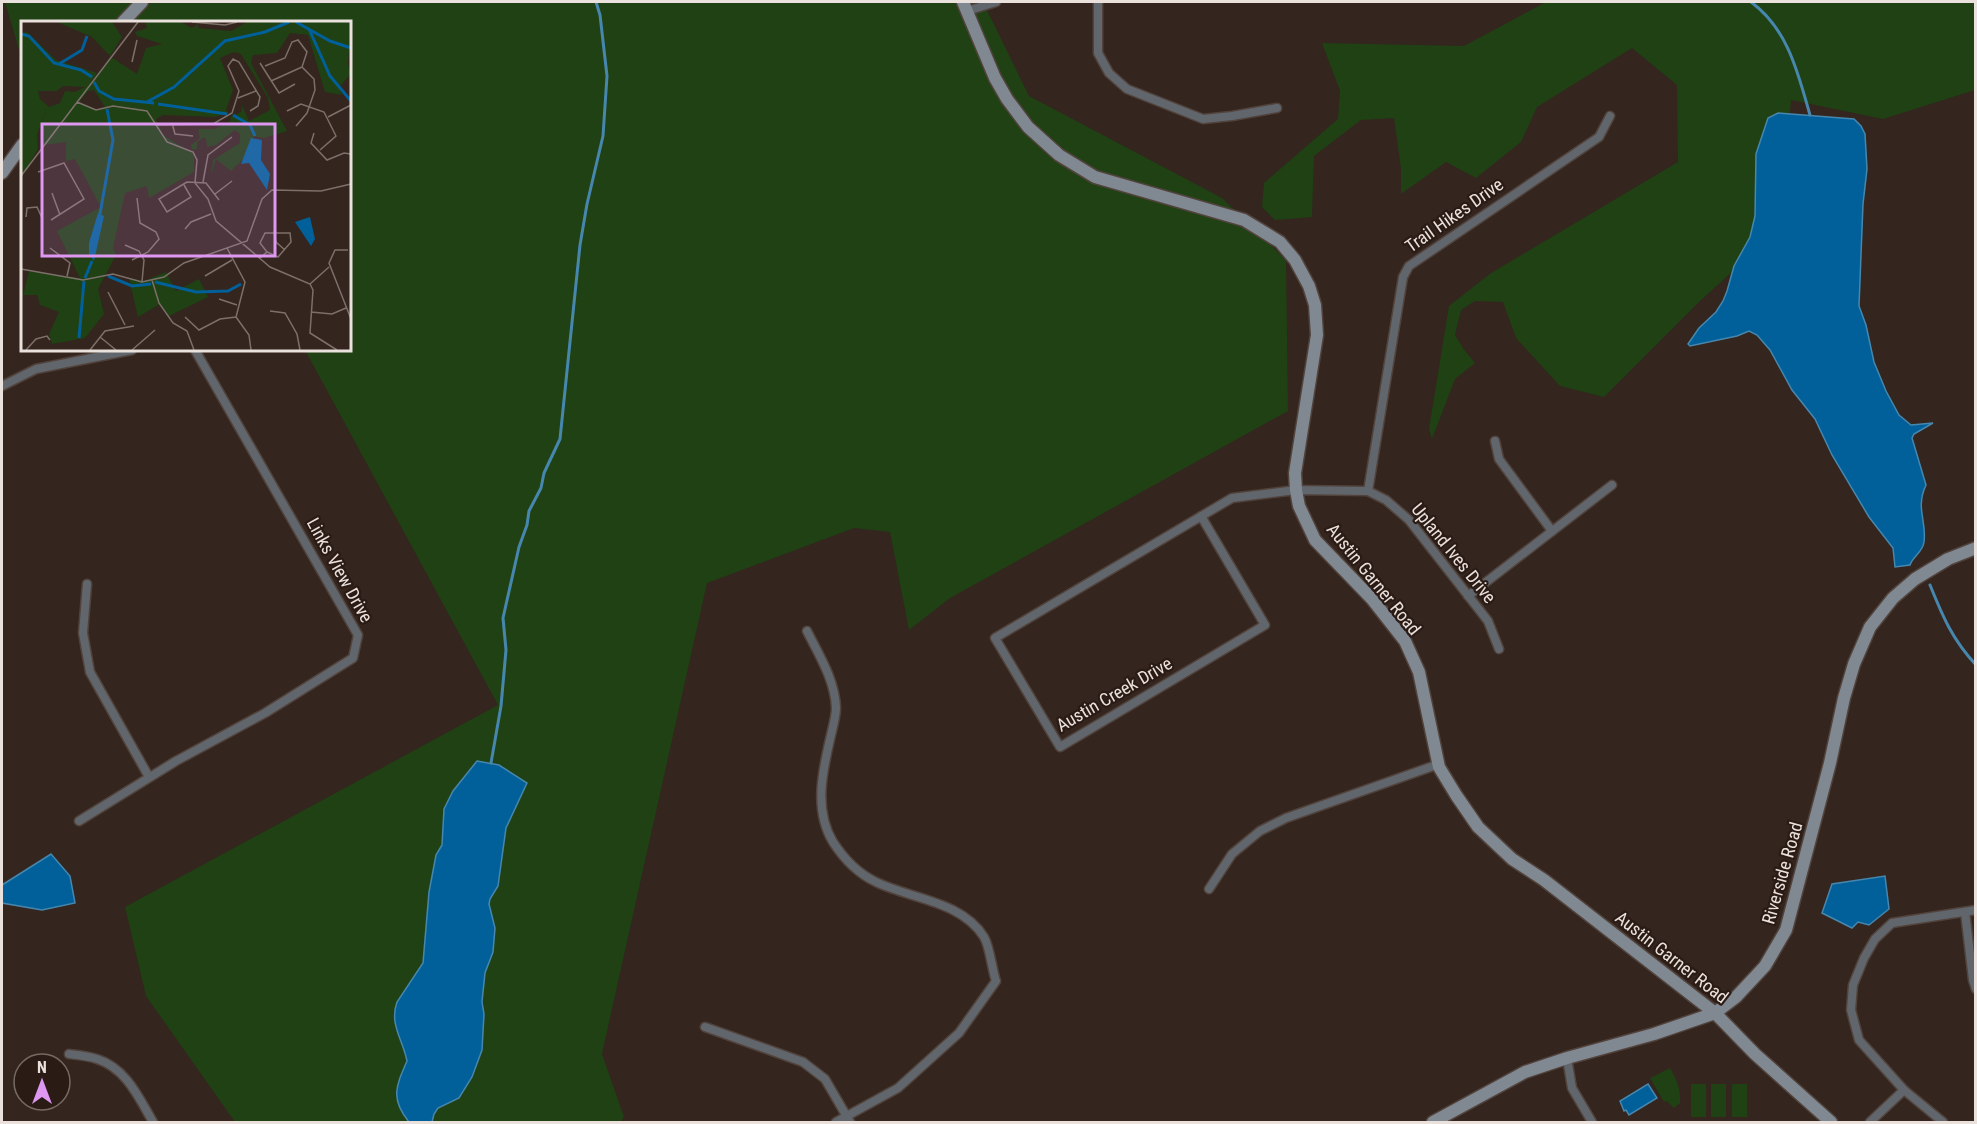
<svg xmlns="http://www.w3.org/2000/svg" width="1977" height="1124" font-family="'Roboto Condensed',sans-serif">
  <style>
    .green { fill: #1f4114 }
    .water { fill: #01609a; stroke: #4787ae; stroke-width: 1.5 }
    .lines { fill: none; stroke-linecap: round; stroke-linejoin: round }
    .stream { stroke: #4787ae; stroke-width: 3 }
    .street-casing { stroke: #51433c; stroke-width: 11 }
    .secondary-casing { stroke: #51433c; stroke-width: 15 }
    .street { stroke: #60666c; stroke-width: 8 }
    .secondary { stroke: #808892; stroke-width: 12 }
    .labels { text-anchor: middle; dominant-baseline: central; stroke-width: 4.5; stroke-linejoin: round; paint-order: stroke }
    .street-label { font-size: 18px; fill: #ebe1dc; stroke: #2a1b15 }
    .inset-river { fill: none; stroke: #01609a; stroke-width: 3 }
    .inset-road { fill: none; stroke: #7d706a; stroke-width: 1.5 }
    .view { fill: #df98f1; fill-opacity: 0.15; stroke: #df98f1; stroke-width: 3 }
    .inset-edge { fill: none; stroke: #ebe1dc; stroke-width: 3 }
  </style>
  <rect width="100%" height="100%" fill="#34251e"/>
  <g class="green">
    <polygon points="5,2 983,2 1029,96 1222,198 1286,260 1288,411 950,598 909,630 890,532 854,528 707,583 602,1054 624,1117 621,1122 235,1122 146,996 125,907 498,705 305,350 350,350 350,22 22,22 22,60"/>
    <polygon points="1546,2 1975,2 1975,90 1883,119 1791,100 1779,229 1699,302 1604,397 1560,386 1516,338 1503,302 1475,301 1461,310 1455,335 1465,351 1475,363 1455,379 1432,439 1429,429 1449,306 1491,273 1678,162 1677,85 1632,48 1537,107 1521,142 1476,178 1446,162 1401,194 1401,168 1394,118 1361,120 1314,156 1312,217 1275,220 1262,207 1264,183 1338,119 1340,91 1322,43 1464,46"/>
    <path d="M1670 1068C1677 1080 1681 1089 1680 1103L1674 1108 1667 1101 1664 1102 1650 1078Z"/>
    <rect x="1691" y="1084" width="15" height="33"/>
    <rect x="1711" y="1084" width="15" height="33"/>
    <rect x="1732" y="1084" width="15" height="33"/>
  </g>
  <g class="water">
    <path d="M1778 113 1854 119 1861 126 1865 134 1867 169 1863 204 1859 306 1866 325 1874 362 1886 391 1899 415 1911 425 1933 423 1914 434 1912 438 1926 485C1915 509 1927 520 1924 542 1923 552 1913 556 1910 565L1895 567 1893 548 1869 517 1832 455 1815 419 1792 390 1770 350 1757 335 1749 331 1737 336 1690 346 1688 344 1699 328 1716 312 1723 301 1727 291 1734 266 1750 237 1755 216 1756 154 1768 118Z"/>
    <path d="M477 761 499 765 527 783 506 828 498 886 490 899 489 904 495 928 493 952 485 973 482 1002 484 1014 482 1050 472 1077 459 1098 438 1108 434 1114 432 1122H409C390 1099 396 1086 407 1061 403 1040 389 1024 397 1002L423 963 429 892 436 855 442 845 444 809 453 791Z"/>
    <polygon points="51,854 70,876 75,903 42,910 2,903 2,885"/>
    <polygon points="1885,876 1889,909 1869,925 1858,922 1852,928 1822,913 1832,884"/>
    <polygon points="1648,1084 1657,1098 1629,1115 1626,1110 1624,1111 1620,1101"/>
  </g>
  <g class="lines">
    <g class="stream">
      <path d="M1751 2C1788 29 1798 73 1810 115"/>
      <path d="M1930 585C1943 617 1952 639 1976 665"/>
      <polyline points="491,763 501,706 506,650 503,618 519,547 527,525 529,511 541,488 544,473 560,439 580,245 587,204 603,136 607,76 600,15 596,2"/>
    </g>
    <g class="street-casing">
      <g id="street">
        <polyline points="1098,2 1098,53 1109,73 1127,89 1203,119 1232,116 1277,108"/>
        <polyline points="967,11 996,2"/>
        <polyline points="2,386 36,369 132,350"/>
        <polyline points="1495,441 1499,459 1552,531"/>
        <polyline points="1368,491 1403,277 1409,266 1599,137 1610,116"/>
        <polyline points="1201,516 1265,625 1060,747 995,638 1232,498 1296,490 1368,491 1386,500 1409,520 1488,621 1499,649"/>
        <polyline points="87,584 83,633 90,672 149,777"/>
        <polyline points="1468,596 1612,485"/>
        <path d="M807 631C819 655 835 680 836 708 836 716 833 726 831 735 823 769 813 809 833 842 844 859 857 873 876 882 911 899 962 901 984 937 990 947 992 970 996 981L959 1033 898 1088 836 1122"/>
        <polyline points="79,821 176,761 265,713 353,658 358,635 195,350"/>
        <polyline points="1209,889 1232,854 1260,831 1286,818 1439,764"/>
        <polyline points="1965,912 1973,980 1976,989"/>
        <polyline points="705,1027 803,1062 825,1079 850,1122"/>
        <path d="M69 1054C78 1055 88 1056 97 1059 126 1068 139 1098 153 1122"/>
        <polyline points="1567,1058 1572,1088 1592,1122"/>
        <polyline points="1870,1122 1904,1090"/>
        <polyline points="1943,1122 1904,1090 1859,1040 1851,1010 1853,985 1864,958 1875,939 1892,923 1976,910"/>
      </g>
    </g>
    <g class="secondary-casing">
      <g id="secondary">
        <polyline points="963,2 995,78 1007,99 1028,127 1059,155 1095,177 1244,220 1280,242 1295,260 1309,286 1315,305 1317,335 1295,473 1296,490 1299,506 1315,540 1372,599 1405,641 1419,672 1439,767 1456,795 1478,827 1512,859 1544,880 1715,1013 1755,1054 1831,1122"/>
        <polyline points="123,22 142,2"/>
        <polyline points="2,173 22,145"/>
        <polyline points="1433,1122 1525,1072 1567,1058 1654,1034 1715,1013 1736,997 1765,966 1786,930 1830,763 1844,698 1854,664 1870,627 1893,598 1915,579 1948,559 1976,548"/>
      </g>
    </g>
    <use href="#street" class="street"/>
    <use href="#secondary" class="secondary"/>
  </g>
  <g class="labels">
    <g class="street-label">
      <text transform="translate(1454 215) rotate(-35)">Trail Hikes Drive</text>
      <text transform="translate(1454 553) rotate(51)">Upland Ives Drive</text>
      <text transform="translate(340 570) rotate(61)">Links View Drive</text>
      <text transform="translate(1374 579) rotate(51)">Austin Garner Road</text>
      <text transform="translate(1114 694) rotate(-30)">Austin Creek Drive</text>
      <text transform="translate(1782 873) rotate(-74)">Riverside Road</text>
      <text transform="translate(1672 957) rotate(38)">Austin Garner Road</text>
    </g>
  </g>
  <g transform="translate(21 21)">
    <rect width="330" height="330" fill="#34251e"/>
    <path d="M36 1H91L101 16 89 35 71 16ZM124 1H160L171 7 177 3V7L210 10 226 1H330L327 43 330 53 318 66 321 74 304 71 287 14 269 12 256 32 232 34 230 42 266 110 243 117 232 115 231 130 210 150 195 138 190 155 192 139 219 122V113L214 109 195 124 186 126 185 117H182L176 121V128L171 129 170 124 179 117 177 108H194L210 99 209 96 220 91 221 84 228 100 249 89 247 77 220 33 213 31 199 37 212 69 205 89 208 92 194 96 142 94 135 98 142 114 173 133V151L128 177 126 165 104 172 92 227 95 234 77 268 83 293 64 317 31 323 28 313 38 291 19 284 16 274H2L8 250 59 257 36 210 80 186 54 138 45 140V121L23 124 21 101 26 86 16 114 17 128 0 157V12L6 11 35 39 76 52 69 63 90 36 116 53 125 27 141 23 116 15 114 11 126 7ZM42 65 64 66 54 71 44 70 39 82 28 86 19 78 17 70H36ZM73 69 84 86 76 89 58 81 67 70ZM145 251 155 270 178 258 187 276 148 295 139 283 117 296 108 257 123 260Z" fill="#1f4114" fill-rule="evenodd"/>
    <path d="M230 117 241 119 240 139 249 153 246 169 228 142 220 143ZM77 192 83 195 73 240 68 233V222ZM289 196 294 218 290 225 274 201Z" fill="#01609a"/>
    <path class="inset-river" d="M275 1 309 20 330 27M288 8 309 55 330 80M0 13 8 15 33 42 60 49 71 56M38 43 61 29 66 15M73 61 78 70 93 78 133 82M126 81 153 66 204 20 244 11 268 1M137 83 206 93M212 94 229 104 234 115M79 193 92 119 86 88M87 255 111 265 130 263M64 257 71 240M134 261 175 271 207 270 220 263M58 317 63 260"/>
    <path class="inset-road" d="M171 1 204 4 216 1M111 41 116 19M239 42 258 72 274 63M244 45 264 37 271 21 277 19 286 31 281 46M250 60 281 46M217 77 235 70M56 81 75 89 92 85 126 90 146 121 172 131 176 139 174 162 187 178 195 200 249 246 289 263 292 269 289 312 316 329M266 90 280 83 303 91 315 115 299 129M307 96 330 84M151 102 154 113 172 115M135 104 192 103 211 92 218 70 207 45 212 38 218 41 239 76 237 85 229 90M275 105 286 92 294 69 293 58 281 46M293 112 290 122 306 139 323 132 330 133M17 151 43 142 63 178 30 199M0 155 117 1M182 161 187 134 211 116M163 164 170 176 146 191 138 178 161 164 166 161 185 162 198 179M31 172 39 194M194 173 211 160M5 196 6 187 16 186 21 197M164 208 170 201 190 193M253 210 255 221 264 229M104 224 118 230 123 239 121 261M29 227 49 242 46 255M206 227 224 261 215 296 228 314 230 329M327 229H314L308 242 330 298M239 237 246 231 257 236 270 221 269 212H244L239 222 246 231M111 239 127 231 138 218 135 211 119 202 116 177M0 248 62 259 92 253 121 261 143 256 163 242 226 220 241 178 251 169 300 170 330 163M184 255 211 239M131 259 138 282 152 302 166 310 173 329M289 263 308 246M87 271 104 304M198 278 216 284M249 290 264 292 276 313 279 329M290 291 311 293 325 287M164 296 178 309 199 298 215 296M79 316 95 329M5 329 15 318 26 315 29 319M69 329 84 310 113 305M111 329 134 309"/>
    <path class="view" d="M21 103H254V235H21Z"/>
    <rect width="330" height="330" class="inset-edge"/>
  </g>
  <rect width="1977" height="1124" fill="none" stroke="#ebe1dc" stroke-width="6"/>
  <g transform="translate(42 1082)"><circle r="28" fill="#2a1b15" stroke="#776a65" stroke-width="1.5"/>
  <path d="M0-4.5L10 22L0 15L-10 22Z" fill="#df98f1"/>
  <text y="-9" font-size="16" font-weight="bold" text-anchor="middle" fill="#ebe1dc">N</text>
  </g>
</svg>
